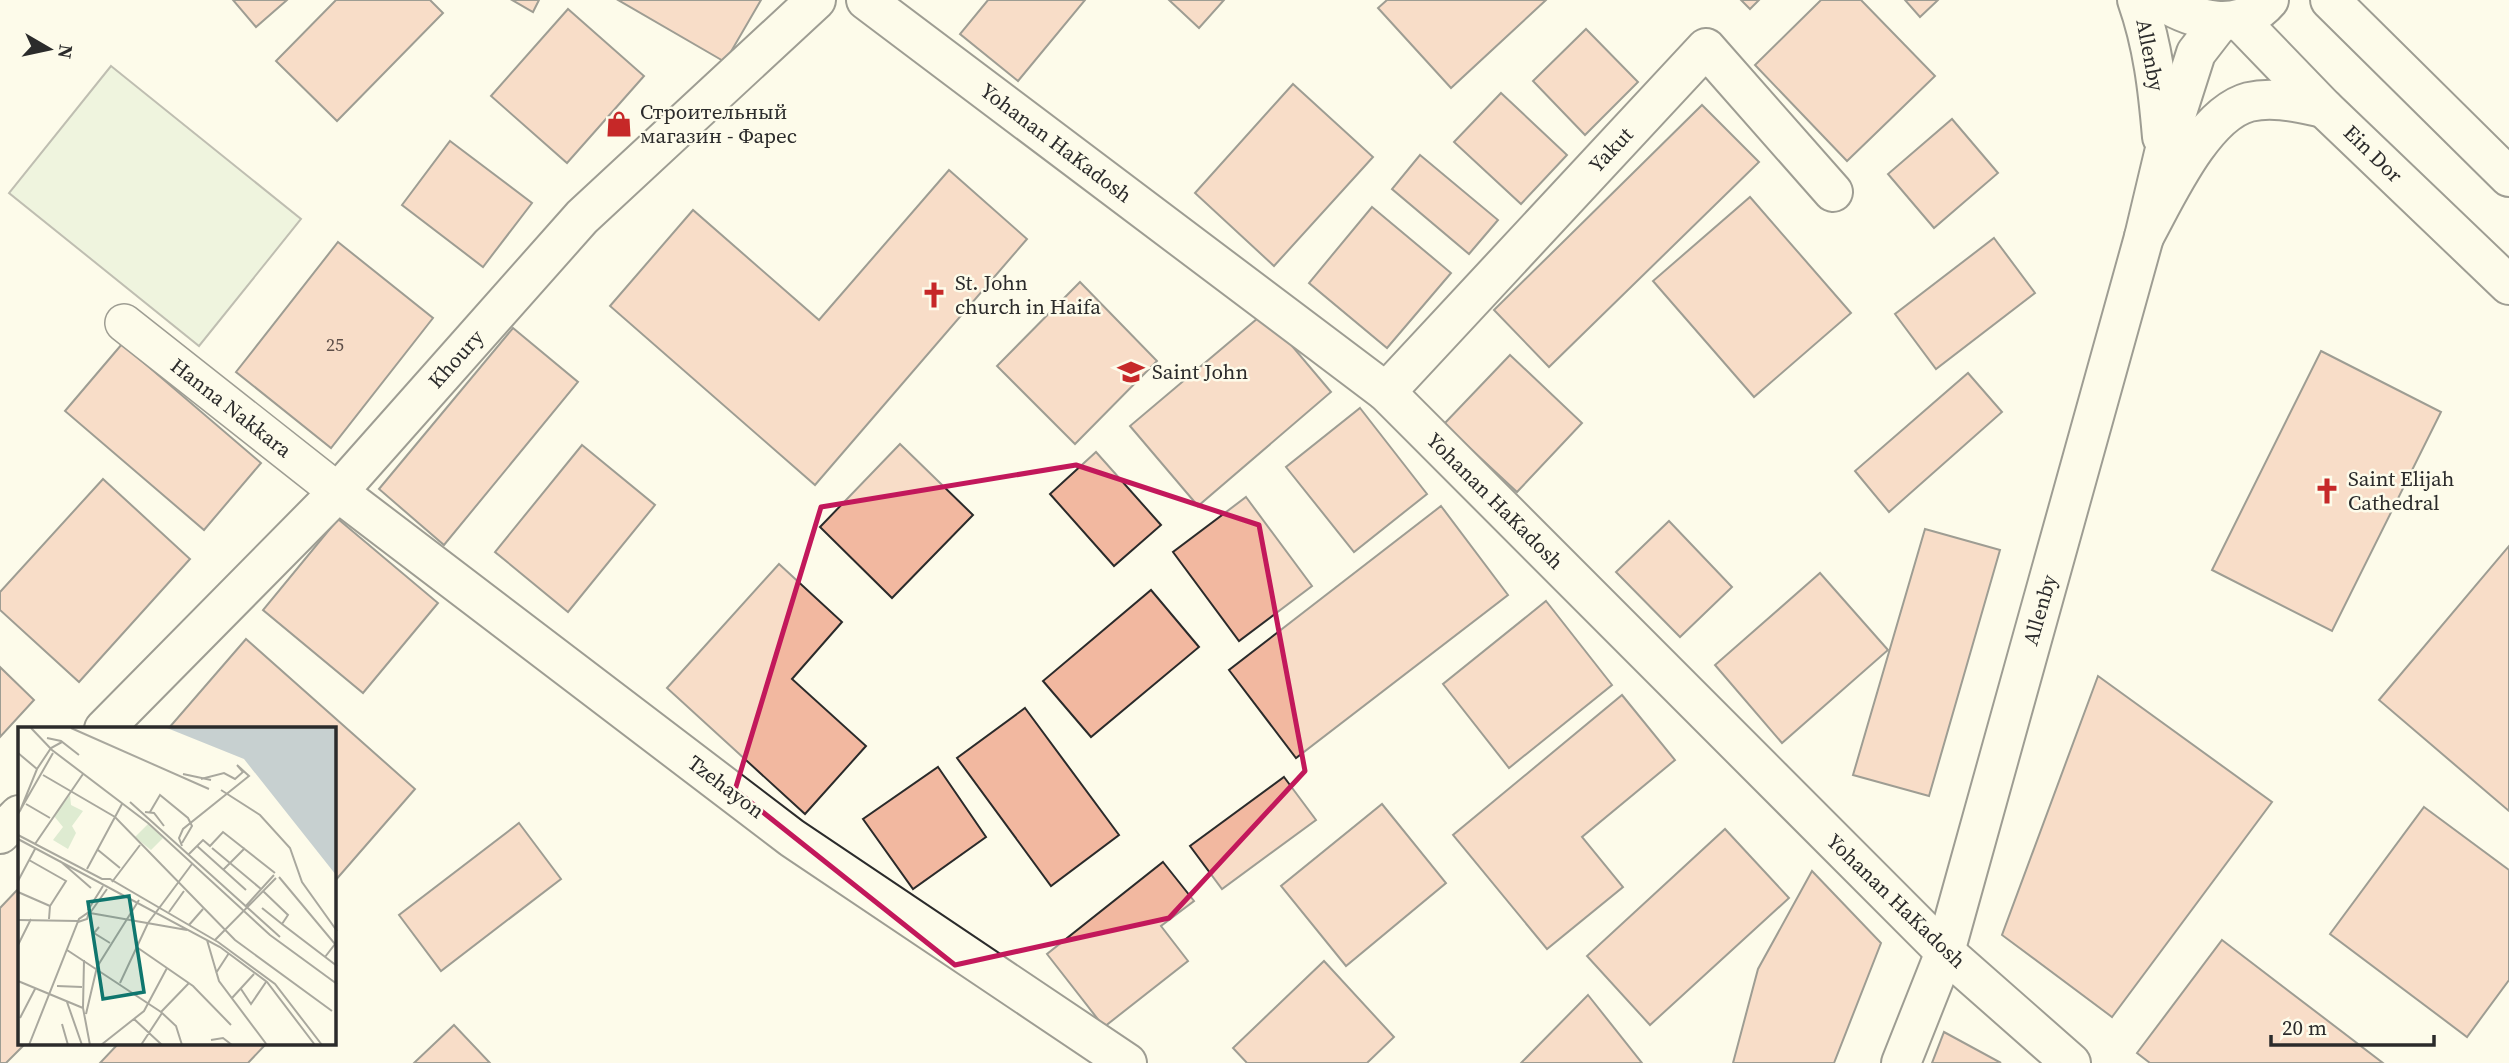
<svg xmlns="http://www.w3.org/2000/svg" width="2509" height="1063" font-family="'Source Serif 4',serif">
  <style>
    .green { fill: #deebd1; stroke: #74746e; stroke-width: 2 }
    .building { fill: #f2b8a0; stroke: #2b2b2b; stroke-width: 2 }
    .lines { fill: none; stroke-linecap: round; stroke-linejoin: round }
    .pedestrian-casing { stroke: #2b2b2b; stroke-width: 40 }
    .minor-casing { stroke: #2b2b2b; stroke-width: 42 }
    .tertiary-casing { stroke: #2b2b2b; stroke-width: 42 }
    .pedestrian { stroke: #fdfbea; stroke-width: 37 }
    .minor { stroke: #fdfbea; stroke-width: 38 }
    .tertiary { stroke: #fdfbea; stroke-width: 38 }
    .marked { fill: none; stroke: #c2185b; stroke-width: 5; stroke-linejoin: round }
    .labels { text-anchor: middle; stroke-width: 5; stroke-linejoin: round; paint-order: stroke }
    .number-label { font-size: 18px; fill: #5d4e48 }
    .street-label { font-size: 21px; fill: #2b2b2b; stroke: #fdfbea }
    .poi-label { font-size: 21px; fill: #2b2b2b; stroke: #fdfbea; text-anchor: start }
    .inset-road { fill: none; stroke: #a9a89e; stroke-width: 2 }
    .view { fill: #0f766e; fill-opacity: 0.15; stroke: #0f766e; stroke-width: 3.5 }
    .inset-edge { fill: none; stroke: #2b2b2b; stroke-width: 3.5 }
  </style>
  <rect width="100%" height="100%" fill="#fdfbea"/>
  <!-- green -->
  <polygon class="green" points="111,66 301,219 199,346 9,193"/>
  <!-- building -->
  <g class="building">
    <polygon points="233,0 287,0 256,27"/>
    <polygon points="336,0 430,0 443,13 337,121 276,61"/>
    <polygon points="512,0 539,0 533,12"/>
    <polygon points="618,0 761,0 725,62"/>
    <polygon points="988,0 1085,0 1018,81 960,34"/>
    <polygon points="1169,0 1224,0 1199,28"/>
    <polygon points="1387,0 1546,0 1451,88 1378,8"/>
    <polygon points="1741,0 1759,0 1750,9"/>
    <polygon points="1821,0 1861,0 1935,76 1847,161 1755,65"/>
    <polygon points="1905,0 1938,0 1920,17"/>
    <polygon points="568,9 644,76 567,163 491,96"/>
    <polygon points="1586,29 1638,82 1585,135 1533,81"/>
    <polygon points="1293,84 1373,157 1274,266 1195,193"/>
    <polygon points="1501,93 1567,155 1521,204 1454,142"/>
    <polygon points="1702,105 1759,162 1549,367 1494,310"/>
    <polygon points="1952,119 1998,173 1934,228 1888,174"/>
    <polygon points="450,141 532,203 483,267 402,205"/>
    <polygon points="1420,155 1498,220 1469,254 1392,189"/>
    <polygon points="949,170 1027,239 815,485 610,306 693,210 819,320"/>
    <polygon points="1750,197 1851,313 1754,397 1653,281"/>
    <polygon points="1372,207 1451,273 1387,348 1309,283"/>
    <polygon points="1994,238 2035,293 1936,369 1895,314"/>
    <polygon points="338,242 433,318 331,448 236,372"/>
    <polygon points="1080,282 1157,361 1075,444 997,366"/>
    <polygon points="1264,313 1331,392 1198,506 1130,426"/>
    <polygon points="513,328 578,382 444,545 379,489"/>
    <polygon points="122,344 261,463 204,530 65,411"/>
    <polygon points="2321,351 2441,412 2332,631 2212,570"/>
    <polygon points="1510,355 1582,423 1517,492 1444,424"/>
    <polygon points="1968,373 2002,412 1889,512 1855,471"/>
    <polygon points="1360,408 1427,494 1354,552 1286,467"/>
    <polygon points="900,444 973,515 892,598 820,527"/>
    <polygon points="582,445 655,505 568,612 495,552"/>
    <polygon points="1096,452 1161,525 1114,566 1050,494"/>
    <polygon points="103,479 190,559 79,682 0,610 0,592"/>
    <polygon points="1246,497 1312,586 1239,641 1173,552"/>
    <polygon points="1441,506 1508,595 1296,758 1229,670"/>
    <polygon points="338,519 438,603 363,693 263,610"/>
    <polygon points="1669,521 1732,587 1680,637 1616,572"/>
    <polygon points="1925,529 2000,550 1929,796 1853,775"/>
    <polygon points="2509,546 2509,811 2379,700"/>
    <polygon points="779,564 842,622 792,679 866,746 805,814 667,688"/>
    <polygon points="1820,573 1888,650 1782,743 1715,665"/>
    <polygon points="1151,590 1199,647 1091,737 1043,681"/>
    <polygon points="1546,601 1612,685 1509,768 1443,684"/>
    <polygon points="246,639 415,789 334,882 334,729 168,729"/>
    <polygon points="0,667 34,700 0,737"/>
    <polygon points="2098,676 2272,802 2112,1017 2002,935"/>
    <polygon points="1622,695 1675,760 1582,837 1623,887 1547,949 1453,835"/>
    <polygon points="1025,708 1119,835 1051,886 957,758"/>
    <polygon points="938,767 986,837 913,889 863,819"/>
    <polygon points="1284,777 1316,820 1222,889 1190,846"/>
    <polygon points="1382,804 1446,883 1346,966 1281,886"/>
    <polygon points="2424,807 2509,870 2509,980 2467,1037 2330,934"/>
    <polygon points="519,823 561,879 441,971 399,915"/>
    <polygon points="1725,829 1789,898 1650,1025 1587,956"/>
    <polygon points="1163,862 1194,901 1161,926 1188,961 1104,1027 1047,954"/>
    <polygon points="1812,871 1881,943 1834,1063 1733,1063 1758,969"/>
    <polygon points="19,888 19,1044 25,1044 6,1063 0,1063 0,908"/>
    <polygon points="2222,940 2383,1063 2150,1063 2137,1053"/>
    <polygon points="1324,961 1394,1037 1367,1063 1247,1063 1233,1048"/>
    <polygon points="1588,995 1642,1063 1521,1063"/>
    <polygon points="454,1025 490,1063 414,1063"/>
    <polygon points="1944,1032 2001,1063 1932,1063"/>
    <polygon points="118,1044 266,1044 248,1063 100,1063"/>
  </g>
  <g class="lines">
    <!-- pedestrian casing -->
    <g class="pedestrian-casing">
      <polyline id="pedestrian" points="124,323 338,492"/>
    </g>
    <!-- minor casing -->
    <g class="minor-casing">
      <g id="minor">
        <polyline points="866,0 1386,392 1945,952 2071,1063"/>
        <path d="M2137,0c16,45 21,90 25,137"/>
        <polyline points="1386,392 1706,48 1833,192"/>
        <polyline points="338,492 792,838 1127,1063"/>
        <polyline points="104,729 338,492 582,217 816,0"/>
        <polyline points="0,834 19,815"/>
        <polyline points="1901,1063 1945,952 2144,237 2164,153 2196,53 2220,22"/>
      </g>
    </g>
    <!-- tertiary casing -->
    <g class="tertiary-casing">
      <g id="tertiary">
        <path d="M2160,0c34,21 80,34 109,0"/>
        <polyline points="2330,0 2509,177"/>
        <polyline points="2240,21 2324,108 2509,285"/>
        <path d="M2144,237c22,-40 59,-123 105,-135 25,-6 50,1 75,6"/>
      </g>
    </g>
    <!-- pedestrian -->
    <use href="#pedestrian" class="pedestrian"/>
    <!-- minor -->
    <use href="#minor" class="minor"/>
    <!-- tertiary -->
    <use href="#tertiary" class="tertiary"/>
  </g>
  <!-- marked area -->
  <path d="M0 0H2509V1063H0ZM1076,465l183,60 46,246 -136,147 -214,47 -220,-175 86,-283z" fill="#fdfbea" fill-opacity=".55" fill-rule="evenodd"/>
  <path class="marked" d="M1076,465l183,60 46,246 -136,147 -214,47 -220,-175 86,-283z"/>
  <!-- icons -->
  <defs>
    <g id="shop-bare" transform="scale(2.1)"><path d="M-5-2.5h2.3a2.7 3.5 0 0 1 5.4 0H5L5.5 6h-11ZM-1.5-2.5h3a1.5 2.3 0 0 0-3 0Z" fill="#c62828" stroke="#fdfbea" stroke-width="2.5" paint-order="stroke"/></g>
    <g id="church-bare" transform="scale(2.1)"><path d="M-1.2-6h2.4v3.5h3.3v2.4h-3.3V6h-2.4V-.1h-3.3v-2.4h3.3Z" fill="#c62828" stroke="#fdfbea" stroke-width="2.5" paint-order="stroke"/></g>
    <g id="school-bare" transform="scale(2.1)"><path d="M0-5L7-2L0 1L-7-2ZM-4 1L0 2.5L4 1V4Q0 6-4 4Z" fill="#c62828" stroke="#fdfbea" stroke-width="2.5" paint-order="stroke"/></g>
  </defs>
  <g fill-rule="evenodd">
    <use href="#shop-bare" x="619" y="124"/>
    <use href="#church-bare" x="934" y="295"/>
    <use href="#school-bare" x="1131" y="372"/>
    <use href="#church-bare" x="2327" y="491"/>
  </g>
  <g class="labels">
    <!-- number labels -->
    <g class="number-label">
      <text x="335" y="351">25</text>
    </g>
    <!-- street labels -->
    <g class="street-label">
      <text transform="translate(2150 55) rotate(79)" y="7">Allenby</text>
      <text transform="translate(1056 143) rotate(37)" y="7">Yohanan HaKadosh</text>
      <text transform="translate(1611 150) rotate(-47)" y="7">Yakut</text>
      <text transform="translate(2373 154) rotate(44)" y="7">Ein Dor</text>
      <text transform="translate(456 359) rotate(-48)" y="7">Khoury</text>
      <text transform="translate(231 408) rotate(38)" y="7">Hanna Nakkara</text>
      <text transform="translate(1495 501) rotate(45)" y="7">Yohanan HaKadosh</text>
      <text transform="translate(2040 610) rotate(-74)" y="7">Allenby</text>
      <text transform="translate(726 787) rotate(37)" y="7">Tzehayon</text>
      <text transform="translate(1896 901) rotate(44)" y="7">Yohanan HaKadosh</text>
    </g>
    <!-- poi labels -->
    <g class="poi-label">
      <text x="640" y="119">Строительный<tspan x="640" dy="24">магазин - Фарес</tspan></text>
      <text x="955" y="290">St. John<tspan x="955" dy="24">church in Haifa</tspan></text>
      <text x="1152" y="379">Saint John</text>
      <text x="2348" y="486">Saint Elijah<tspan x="2348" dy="24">Cathedral</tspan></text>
    </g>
  </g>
  <!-- overview -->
  <g transform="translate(18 727)">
    <rect width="318" height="318" fill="#fdfbea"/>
    <path d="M52,68l1,10 12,6 -11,15 4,7 -8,16 -15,-9 10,-13 -9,-11zM130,97l15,14 -12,12 -16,-13z" fill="#deebd1"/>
    <path d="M149,1h169v147l-92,-116z" fill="#c7d0d0"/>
    <path class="inset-road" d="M13,1l21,22 96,73 122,112 67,49M53,1l138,61M29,11l14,3 18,14M0,26l19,16M165,47l28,6M25,48l72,42 120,123 97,71M183,52l23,-6 11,6 8,-7 -6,-7M203,63l39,25 30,33 12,34 35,49M112,75l150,135M8,77l24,14M2,84l17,-42 14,-21 11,-6M127,85l9,1 10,13M132,85l10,-17 28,23 4,8 -10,17M0,87l35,-61M0,108l84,44h8l108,63 57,42 47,61M0,112l202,108 47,35 48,63M17,117l48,-70M164,119l-3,-8 4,-9 66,-53 -12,-11M179,119l49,44M194,121l49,41M80,123l22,18M171,127l14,-14 7,6 13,-14 52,41M11,133l37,21 -16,25 -1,13M42,134l31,27M69,142l35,-65M205,143l22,-22M261,150l56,67 -10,13M0,154l17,-32M94,155l28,-37M245,164l25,24 -6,9 55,42M0,165l32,14M227,180l29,-32M244,181l20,16M70,183l15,-24M151,185l15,-21M72,186l97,17M72,186l17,-24M0,193l60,1M171,198l14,-16M81,200l-5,6 16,10M189,213l12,41 48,64M197,213l61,-62M0,218l13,-26M120,221l55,38 38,39M49,223l94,62 15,14 6,19M66,233l-1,48 7,37M198,246l13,-20M0,254l65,27M102,256l28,-60 44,-59M39,259l25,1M223,262l10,15 15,-22M214,271l22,-24M49,275l15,43M143,285l28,-29M68,287l11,-47 42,-67M2,291l15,-29M116,292l28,26M44,297l6,21M193,313l12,-2 9,7M11,318l50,-126 10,-7 -2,7 -9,3M83,318l43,-34 23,-43M123,318l21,-32"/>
    <path class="view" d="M111,169l15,96 -41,7 -15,-97z"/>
    <rect width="318" height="318" class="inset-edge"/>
  </g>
  <!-- north arrow -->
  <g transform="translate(49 49) rotate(99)" stroke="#fdfbea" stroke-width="5" paint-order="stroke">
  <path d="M0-5L12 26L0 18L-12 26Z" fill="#2b2b2b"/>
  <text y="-10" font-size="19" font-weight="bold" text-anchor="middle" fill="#2b2b2b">N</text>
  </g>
  <!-- scale -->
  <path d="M2271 1035v10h163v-10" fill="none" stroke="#2b2b2b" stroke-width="3.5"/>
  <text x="2282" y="1035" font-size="21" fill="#2b2b2b" stroke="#fdfbea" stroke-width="5" paint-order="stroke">20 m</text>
</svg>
